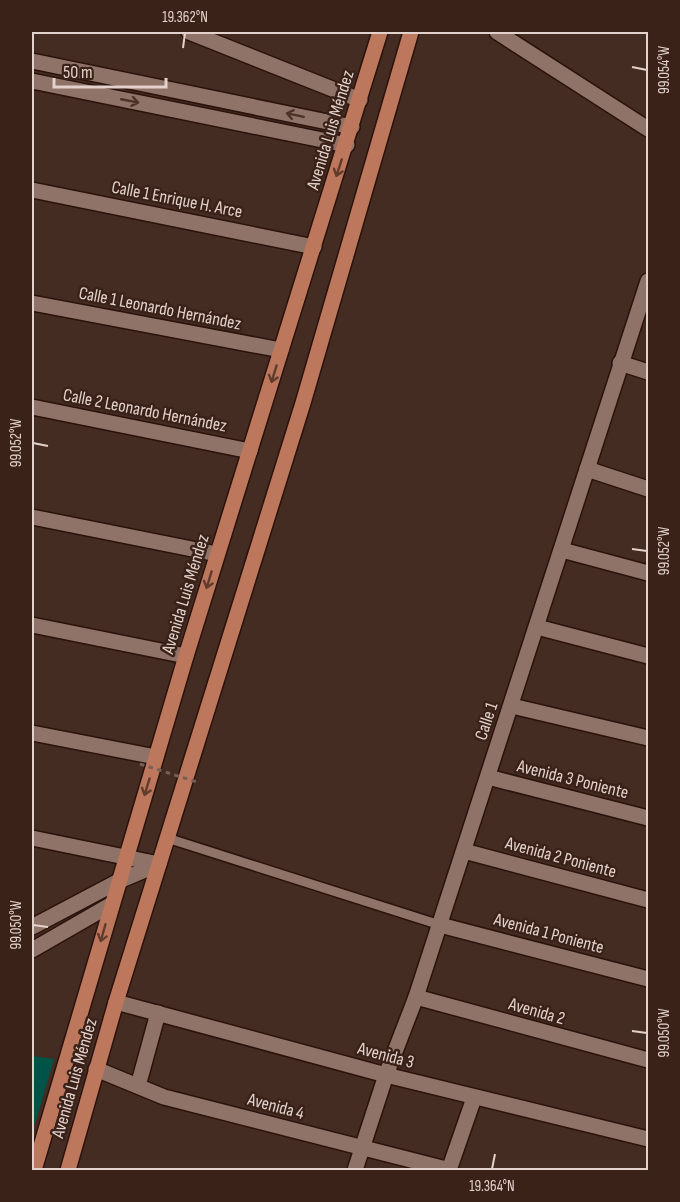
<svg xmlns="http://www.w3.org/2000/svg" width="680" height="1202" font-family="'Sofia Sans Condensed',sans-serif">
  <style>
    .building { fill: #005346 }
    .lines { fill: none; stroke-linecap: round; stroke-linejoin: round }
    .lane-casing { stroke: #2a130b; stroke-width: 12 }
    .street-casing { stroke: #2a130b; stroke-width: 18 }
    .secondary-casing { stroke: #2a130b; stroke-width: 18 }
    .primary-casing { stroke: #2a130b; stroke-width: 18 }
    .lane { stroke: #907368; stroke-width: 9 }
    .street { stroke: #907368; stroke-width: 15 }
    .secondary { stroke: #907368; stroke-width: 15 }
    .primary { stroke: #bd775d; stroke-width: 15 }
    .path-bridge { stroke: #755f57; stroke-width: 3; stroke-dasharray: 4.5 4.5; stroke-linecap: butt }
    .oneway { stroke: #4b3229 }
    .oneway2 { stroke: #613c2d }
    .ticks { fill: none; stroke: #e3d2cc; stroke-width: 2 }
    .labels { text-anchor: middle; stroke-width: 5; stroke-linejoin: round; paint-order: stroke }
    .street-label { font-size: 18px; fill: #e3d2cc; stroke: #3a2219 }
    .neatline { fill: none; stroke: #e3d2cc; stroke-width: 2 }
    .ticks-label { font-size: 15px; text-anchor: middle; fill: #e3d2cc }
  </style>
  <rect width="100%" height="100%" fill="#452c23"/>
  <!-- building -->
  <polygon class="building" points="32,1056 54,1059 35,1124 32,1124"/>
  <g class="lines">
    <!-- lane casing -->
    <g class="lane-casing">
      <polyline id="lane" points="167,838 440,925"/>
    </g>
    <!-- street casing -->
    <g class="street-casing">
      <g id="street">
        <polyline points="189,32 360,100"/>
        <polyline points="497,32 648,129"/>
        <polyline points="32,190 314,247"/>
        <polyline points="32,303 281,350"/>
        <polyline points="620,363 648,372"/>
        <polyline points="32,407 250,451"/>
        <polyline points="587,469 648,489"/>
        <polyline points="32,517 217,554"/>
        <polyline points="562,550 648,573"/>
        <polyline points="32,625 186,656"/>
        <polyline points="537,627 648,656"/>
        <polyline points="512,706 648,738"/>
        <polyline points="32,733 156,757"/>
        <polyline points="488,777 648,818"/>
        <polyline points="32,838 159,864"/>
        <polyline points="464,851 648,900"/>
        <polyline points="440,925 648,979"/>
        <polyline points="32,927 119,881 159,864"/>
        <polyline points="32,950 112,904"/>
        <polyline points="416,997 648,1060"/>
        <polyline points="116,1002 386,1075 648,1139"/>
        <polyline points="96,1069 164,1097 450,1170"/>
        <polyline points="138,1086 158,1013"/>
        <polyline points="355,1170 386,1075 416,997 648,281"/>
        <polyline points="449,1170 474,1098"/>
      </g>
    </g>
    <!-- secondary casing -->
    <g class="secondary-casing">
      <g id="secondary">
        <polyline points="32,61 352,127"/>
        <polyline points="32,81 347,145"/>
      </g>
    </g>
    <!-- primary casing -->
    <g class="primary-casing">
      <g id="primary">
        <polyline points="34,1170 186,656 380,32"/>
        <polyline points="68,1170 116,1002 303,403 411,32"/>
      </g>
    </g>
    <!-- lane -->
    <use href="#lane" class="lane"/>
    <!-- street -->
    <use href="#street" class="street"/>
    <!-- secondary -->
    <use href="#secondary" class="secondary"/>
    <!-- primary -->
    <use href="#primary" class="primary"/>
    <!-- path-bridge -->
    <polyline class="path-bridge" points="140,764 200,783"/>
  </g>
  <!-- one-way arrows -->
  <defs><path id="oneway-shaft" d="M-6 0H5M1.5-3L5.5 0L1.5 3" fill="none" stroke-width="1.6" stroke-linecap="round" stroke-linejoin="round" transform="scale(1.5)"/></defs>
  <g class="oneway">
    <use href="#oneway-shaft" transform="translate(130 101) rotate(11)"/>
    <use href="#oneway-shaft" transform="translate(295 115) rotate(-168)"/>
  </g>
  <g class="oneway2">
    <use href="#oneway-shaft" transform="translate(339 168) rotate(108)"/>
    <use href="#oneway-shaft" transform="translate(274 374) rotate(107)"/>
    <use href="#oneway-shaft" transform="translate(209 580) rotate(107)"/>
    <use href="#oneway-shaft" transform="translate(147 787) rotate(107)"/>
    <use href="#oneway-shaft" transform="translate(103 933) rotate(106)"/>
  </g>
  <!-- ticks -->
  <path class="ticks" d="M183,48l2,-15M632,67l15,3M33,443l15,3M632,549l15,2M33,925l15,2M632,1031l15,2M492,1169l3,-15"/>
  <g class="labels">
    <!-- street labels -->
    <g class="street-label">
      <text transform="translate(330 130) rotate(-73)" y="6">Avenida Luis Méndez</text>
      <text transform="translate(177 199) rotate(11)" y="6">Calle 1 Enrique H. Arce</text>
      <text transform="translate(160 308) rotate(11)" y="6">Calle 1 Leonardo Hernández</text>
      <text transform="translate(145 410) rotate(11)" y="6">Calle 2 Leonardo Hernández</text>
      <text transform="translate(185 594) rotate(-73)" y="6">Avenida Luis Méndez</text>
      <text transform="translate(486 721) rotate(-72)" y="6">Calle 1</text>
      <text transform="translate(573 779) rotate(14)" y="6">Avenida 3 Poniente</text>
      <text transform="translate(561 857) rotate(15)" y="6">Avenida 2 Poniente</text>
      <text transform="translate(549 933) rotate(15)" y="6">Avenida 1 Poniente</text>
      <text transform="translate(537 1011) rotate(16)" y="6">Avenida 2</text>
      <text transform="translate(386 1055) rotate(15)" y="6">Avenida 3</text>
      <text transform="translate(74 1078) rotate(-74)" y="6">Avenida Luis Méndez</text>
      <text transform="translate(276 1106) rotate(15)" y="6">Avenida 4</text>
    </g>
  </g>
  <!-- border -->
  <rect width="680" height="1202" fill="none" stroke="#3a2219" stroke-width="66"/>
  <!-- scale -->
  <path d="M54 78v9h112v-9" fill="none" stroke="#e3d2cc" stroke-width="3"/>
  <text x="63" y="78" font-size="18" fill="#e3d2cc" stroke="#3a2219" stroke-width="4.5" paint-order="stroke">50 m</text>
  <rect x="33" y="33" width="614" height="1136" class="neatline"/>
  <g class="ticks-label">
    <text x="185" y="22">19.362°N</text>
    <text transform="translate(664 70) rotate(-90)" y="5">99.054°W</text>
    <text transform="translate(16 443) rotate(-90)" y="5">99.052°W</text>
    <text transform="translate(664 551) rotate(-90)" y="5">99.052°W</text>
    <text transform="translate(16 925) rotate(-90)" y="5">99.050°W</text>
    <text transform="translate(664 1033) rotate(-90)" y="5">99.050°W</text>
    <text x="492" y="1191">19.364°N</text>
  </g>
</svg>
